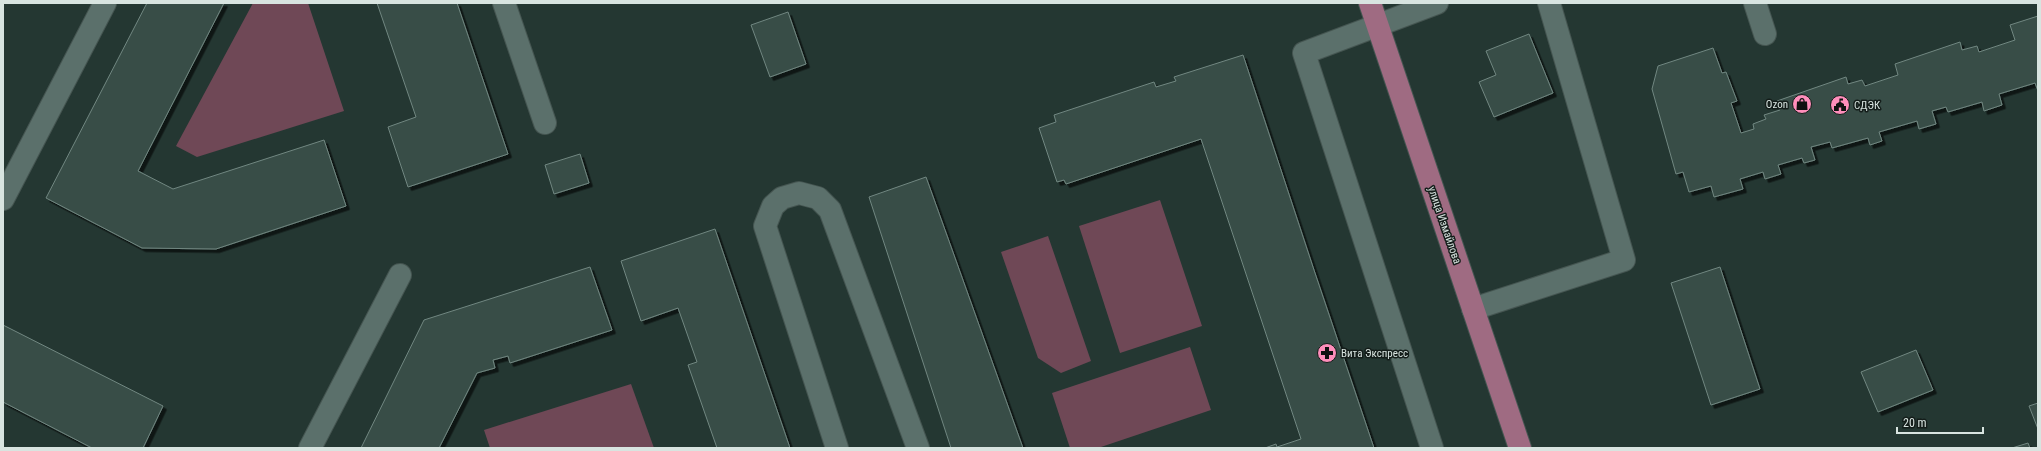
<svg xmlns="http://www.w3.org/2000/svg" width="2041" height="451" font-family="'Roboto Condensed',sans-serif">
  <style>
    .green { fill: #6f4856 }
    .building { fill: #384d47; stroke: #718781; filter: url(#shadow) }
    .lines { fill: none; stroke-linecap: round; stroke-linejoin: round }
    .minor-casing { stroke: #455551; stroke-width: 24 }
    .major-casing { stroke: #455551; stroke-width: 24 }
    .minor { stroke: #5b706b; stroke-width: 22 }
    .major { stroke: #9f6b82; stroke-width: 22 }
    .labels { text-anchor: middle; stroke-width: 3; stroke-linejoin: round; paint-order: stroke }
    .poi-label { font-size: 11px; fill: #d8e4e0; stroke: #141d1a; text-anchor: start }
    .street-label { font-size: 11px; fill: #d8e4e0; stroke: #141d1a }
  </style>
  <defs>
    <filter id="shadow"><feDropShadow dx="3.5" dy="3.5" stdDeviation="0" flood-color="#0009"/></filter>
  </defs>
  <rect width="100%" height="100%" fill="#243732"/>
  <!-- green -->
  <g class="green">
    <polygon points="253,3 308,3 344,111 197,157 176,146"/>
    <polygon points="1160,200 1202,326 1120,353 1079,226"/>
    <polygon points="1048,236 1091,361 1061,373 1038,358 1001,252"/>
    <polygon points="1190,347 1211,410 1098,448 1070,448 1052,393"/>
    <polygon points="631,384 654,448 490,448 484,430"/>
  </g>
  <!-- building -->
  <g class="building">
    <polygon points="147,3 224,3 138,171 173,189 324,140 346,206 216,249 142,248 46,198"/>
    <polygon points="377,3 457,3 508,154 408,187 388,127 416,117"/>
    <polygon points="788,12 806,64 770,77 751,25"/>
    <polygon points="2038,16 2038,91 2035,83 1999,94 2002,105 1984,111 1982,102 1948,112 1946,107 1932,111 1936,124 1919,129 1917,121 1879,132 1882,141 1870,145 1868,138 1832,148 1830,142 1811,147 1815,160 1804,163 1802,158 1778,165 1781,174 1765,179 1763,172 1740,179 1743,189 1714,197 1711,186 1689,192 1683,172 1676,174 1652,89 1658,66 1713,48 1722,73 1726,72 1737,101 1731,103 1741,133 1754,129 1753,124 1766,119 1764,115 1780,110 1777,101 1846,77 1848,84 1862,80 1865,86 1898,75 1895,64 1960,42 1962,50 1977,46 1979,52 2015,40 2010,25"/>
    <polygon points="1529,34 1553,93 1494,117 1479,82 1496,75 1486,51"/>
    <polygon points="1243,55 1314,270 1374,448 1265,448 1276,444 1277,447 1301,439 1201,139 1066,184 1064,180 1057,182 1039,128 1056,122 1054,115 1154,82 1156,87 1176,81 1174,77"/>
    <polygon points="580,154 589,183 554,194 545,165"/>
    <polygon points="926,177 954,255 1023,448 951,448 869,197"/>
    <polygon points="715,229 790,448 717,448 688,365 697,362 678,308 641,321 621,261"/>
    <polygon points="590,267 612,330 510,363 508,356 493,360 495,368 477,373 439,448 361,448 424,320"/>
    <polygon points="1720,267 1760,389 1711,405 1671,283"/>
    <polygon points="3,325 163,406 143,448 92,448 3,402"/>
    <polygon points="1916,350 1933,390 1878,412 1861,372"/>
    <polygon points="2038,403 2038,429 2029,406"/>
    <polygon points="2028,443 2030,448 2012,448"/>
  </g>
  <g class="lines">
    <!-- minor casing -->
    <g class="minor-casing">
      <g id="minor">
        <polyline points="504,3 545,123"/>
        <polyline points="1755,3 1765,34"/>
        <polyline points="3,199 105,3"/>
        <polyline points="1473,309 1624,260 1549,3"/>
        <polyline points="310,448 400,275"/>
        <polyline points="837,448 765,226 773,206 782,198 799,193 818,198 830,210 918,448"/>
        <polyline points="1432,448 1304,53 1437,3"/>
      </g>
    </g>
    <!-- major casing -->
    <g class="major-casing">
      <polyline id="major" points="1370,3 1520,448"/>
    </g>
    <!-- minor -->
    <use href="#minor" class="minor"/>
    <!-- major -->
    <use href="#major" class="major"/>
  </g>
  <!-- icons -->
  <defs>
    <g id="shop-disc" transform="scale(1)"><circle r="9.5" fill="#ff8ebb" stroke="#141d1a"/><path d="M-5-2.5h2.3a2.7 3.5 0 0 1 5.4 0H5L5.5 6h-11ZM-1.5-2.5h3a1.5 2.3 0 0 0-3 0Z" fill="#111"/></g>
    <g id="civic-disc" transform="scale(1)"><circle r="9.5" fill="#ff8ebb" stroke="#141d1a"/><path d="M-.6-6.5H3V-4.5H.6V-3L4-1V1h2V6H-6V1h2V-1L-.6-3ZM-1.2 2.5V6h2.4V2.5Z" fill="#111"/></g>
    <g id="pharmacy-disc" transform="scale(1)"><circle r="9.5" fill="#ff8ebb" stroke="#141d1a"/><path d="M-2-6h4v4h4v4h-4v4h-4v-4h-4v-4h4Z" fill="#111"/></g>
  </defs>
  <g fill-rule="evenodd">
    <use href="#shop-disc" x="1802" y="104"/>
    <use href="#civic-disc" x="1840" y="105"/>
    <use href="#pharmacy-disc" x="1327" y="353"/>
  </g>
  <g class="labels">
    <!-- poi labels -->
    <g class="poi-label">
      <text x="1788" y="108" text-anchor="end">Ozon</text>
      <text x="1854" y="109">СДЭК</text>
      <text x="1341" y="357">Вита Экспресс</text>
    </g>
    <!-- street labels -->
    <g class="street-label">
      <text transform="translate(1445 225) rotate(71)" y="4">улица Измайлова</text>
    </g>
  </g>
  <!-- border -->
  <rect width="2041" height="451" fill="none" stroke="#d8e4e0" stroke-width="8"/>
  <!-- scale -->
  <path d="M1897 427v6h86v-6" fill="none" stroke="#d8e4e0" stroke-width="2"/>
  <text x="1903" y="427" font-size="12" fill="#d8e4e0" stroke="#141d1a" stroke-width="3" paint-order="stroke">20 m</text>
</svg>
